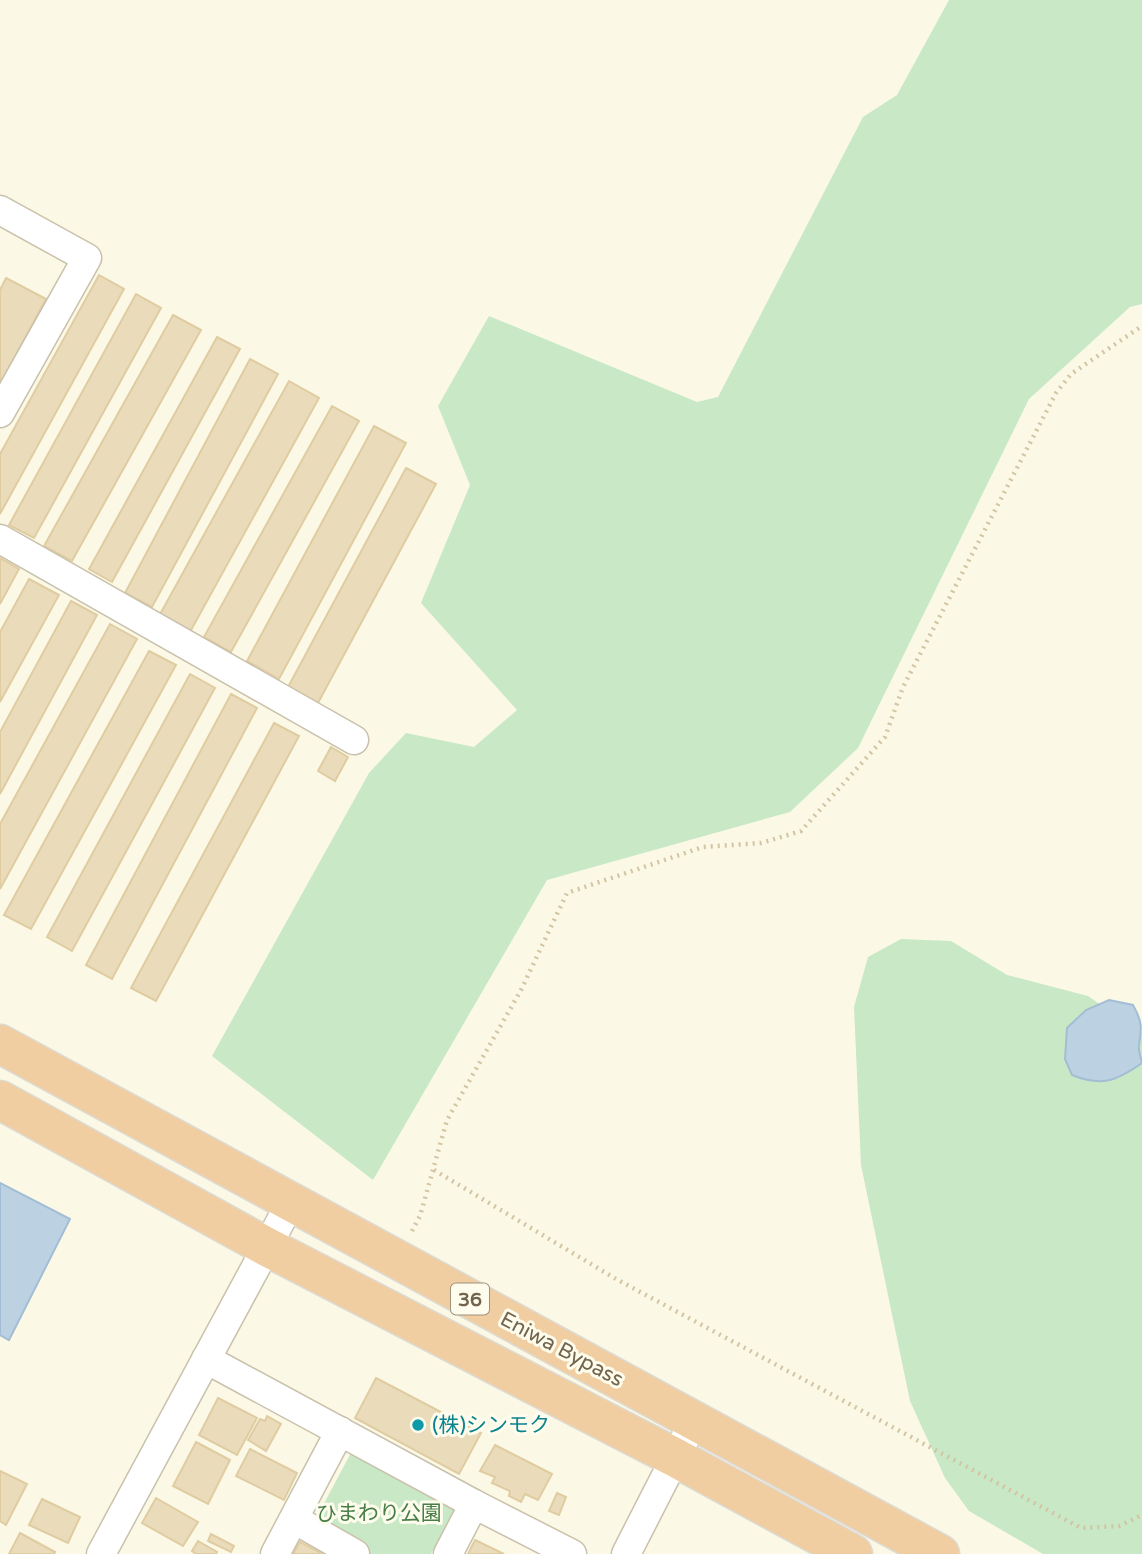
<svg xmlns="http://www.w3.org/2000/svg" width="1142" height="1554" font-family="'Varela Round','Noto Sans JP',sans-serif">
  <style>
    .green { fill: #c9e8c6 }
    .water { fill: #bcd2e3; stroke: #a3bed4; stroke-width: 2 }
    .building { fill: #eadbbb; stroke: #e0cca1; stroke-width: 2 }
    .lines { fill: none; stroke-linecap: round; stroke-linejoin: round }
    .minor-casing { stroke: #c9c1ab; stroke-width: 31 }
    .highway-casing { stroke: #dddad4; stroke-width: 41 }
    .path { stroke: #d3c4a3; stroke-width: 4.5; stroke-dasharray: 2 5; stroke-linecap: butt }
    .minor { stroke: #fff; stroke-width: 28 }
    .highway { stroke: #f1cea1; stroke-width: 38 }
    .culture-dot { fill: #0f9aa8; stroke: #fefcec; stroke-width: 2.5 }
    .labels { text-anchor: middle; stroke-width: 6; stroke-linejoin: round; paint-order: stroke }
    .shield { fill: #fefcec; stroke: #9d927d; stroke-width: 2 }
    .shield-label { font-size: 19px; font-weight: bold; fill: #73654d }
    .street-label { font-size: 21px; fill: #73654d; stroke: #fefcec }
    .culture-label { font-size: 21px; fill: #0d838f; stroke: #fefcec; text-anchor: start }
    .park-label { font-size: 21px; fill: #487d48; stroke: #fefcec }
  </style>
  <rect width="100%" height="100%" fill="#fbf9e6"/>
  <!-- green -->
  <g class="green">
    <polygon points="949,0 1142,0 1142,304 1130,307 1029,399 858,748 790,812 547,880 373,1180 212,1056 369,773 406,733 474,747 517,710 421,603 470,485 438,406 489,316 697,402 718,397 863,117 897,95"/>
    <polygon points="901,939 951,941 1007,975 1088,996 1142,1033 1142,1554 1043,1554 969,1511 945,1478 910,1401 861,1165 854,1007 868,957"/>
    <polygon points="352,1451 457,1508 431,1554 369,1554 313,1524"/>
  </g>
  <!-- water -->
  <g class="water">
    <path d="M1109,1000l24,5c9,16 9,22 6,40 -1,5 2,13 3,18 -26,18 -40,24 -70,12l-7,-16 2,-31 19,-18z"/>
    <polygon points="0,1183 70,1219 9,1340 0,1335"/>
  </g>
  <!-- building -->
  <g class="building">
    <polygon points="99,275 124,289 0,514 0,454"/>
    <polygon points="6,278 46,299 0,385 0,290"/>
    <polygon points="136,294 161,308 34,538 9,525"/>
    <polygon points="173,315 201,330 72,561 44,546"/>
    <polygon points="217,337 240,349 112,582 89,569"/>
    <polygon points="250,359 278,374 152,607 125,593"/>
    <polygon points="289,381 319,398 190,632 159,616"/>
    <polygon points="332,406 359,421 231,652 204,637"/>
    <polygon points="374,426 406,443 279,679 247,661"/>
    <polygon points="406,468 436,484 318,703 288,687"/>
    <polygon points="0,558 19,569 0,604"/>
    <polygon points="29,579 59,595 0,702 0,632"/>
    <polygon points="71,601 97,615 0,794 0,732"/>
    <polygon points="110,624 137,639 0,889 0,824"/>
    <polygon points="149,651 176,665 31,929 4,915"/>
    <polygon points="190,674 215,688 72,951 47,937"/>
    <polygon points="231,694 257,708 112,979 86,965"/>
    <polygon points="274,723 299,736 156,1001 131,988"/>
    <polygon points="331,747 348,757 335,781 318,771"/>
    <polygon points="376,1378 481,1433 459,1474 355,1418"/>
    <polygon points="218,1398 257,1418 237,1455 199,1435"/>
    <polygon points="267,1416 281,1424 266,1451 248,1440 260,1419 265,1421"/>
    <polygon points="196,1442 230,1460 208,1504 173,1486"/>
    <polygon points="495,1445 552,1474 538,1500 525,1494 521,1502 509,1496 510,1491 492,1483 495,1477 480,1471"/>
    <polygon points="250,1449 297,1473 284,1500 236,1476"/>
    <polygon points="0,1471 27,1484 6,1525 0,1521"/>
    <polygon points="557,1493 566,1497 559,1515 549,1511"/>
    <polygon points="156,1498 198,1522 183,1546 142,1523"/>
    <polygon points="42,1499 80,1517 68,1543 29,1525"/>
    <polygon points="20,1533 55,1552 54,1554 9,1554"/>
    <polygon points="211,1534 234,1546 231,1552 208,1541"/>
    <polygon points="475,1540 504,1554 468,1554"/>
    <polygon points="198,1541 217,1552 216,1554 196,1554 192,1551"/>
    <polygon points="300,1542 323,1554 293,1554"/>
  </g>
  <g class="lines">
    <!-- minor casing -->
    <g class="minor-casing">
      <g id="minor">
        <polyline points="0,210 87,258 0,413"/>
        <polyline points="0,539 354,740"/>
        <polyline points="206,1359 474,1504 572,1554"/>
        <polyline points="294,1519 355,1554"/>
        <polyline points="101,1554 291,1202"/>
        <polyline points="275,1554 340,1431"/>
        <polyline points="448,1554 474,1504"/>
        <polyline points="626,1554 694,1421"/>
      </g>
    </g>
    <!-- highway casing -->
    <g class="highway-casing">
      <g id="highway">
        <polyline points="0,1044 940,1554"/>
        <polyline points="0,1100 267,1247 676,1458 853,1554"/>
      </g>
    </g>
    <!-- path -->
    <g class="path">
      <polyline points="434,1170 616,1279 1081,1528 1119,1526 1142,1515"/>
      <polyline points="412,1231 420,1216 447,1120 521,990 567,893 703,847 761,843 801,831 885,737 903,687 1056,393 1071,374 1142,326"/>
    </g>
    <!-- minor -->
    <use href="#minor" class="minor"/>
    <!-- highway -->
    <use href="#highway" class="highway"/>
  </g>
  <!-- markers -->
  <circle class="culture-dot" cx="418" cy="1425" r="7"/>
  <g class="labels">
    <!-- shield labels -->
    <rect class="shield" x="451" y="1283.5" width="38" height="31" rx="5"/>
    <g class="shield-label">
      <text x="470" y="1306">36</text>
    </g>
    <!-- street labels -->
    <g class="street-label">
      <text transform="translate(562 1349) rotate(28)" y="7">Eniwa Bypass</text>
    </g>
    <!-- culture labels -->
    <g class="culture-label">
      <text x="432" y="1432">(株)シンモク</text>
    </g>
    <!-- park labels -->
    <g class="park-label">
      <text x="379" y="1520">ひまわり公園</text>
    </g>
  </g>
</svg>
